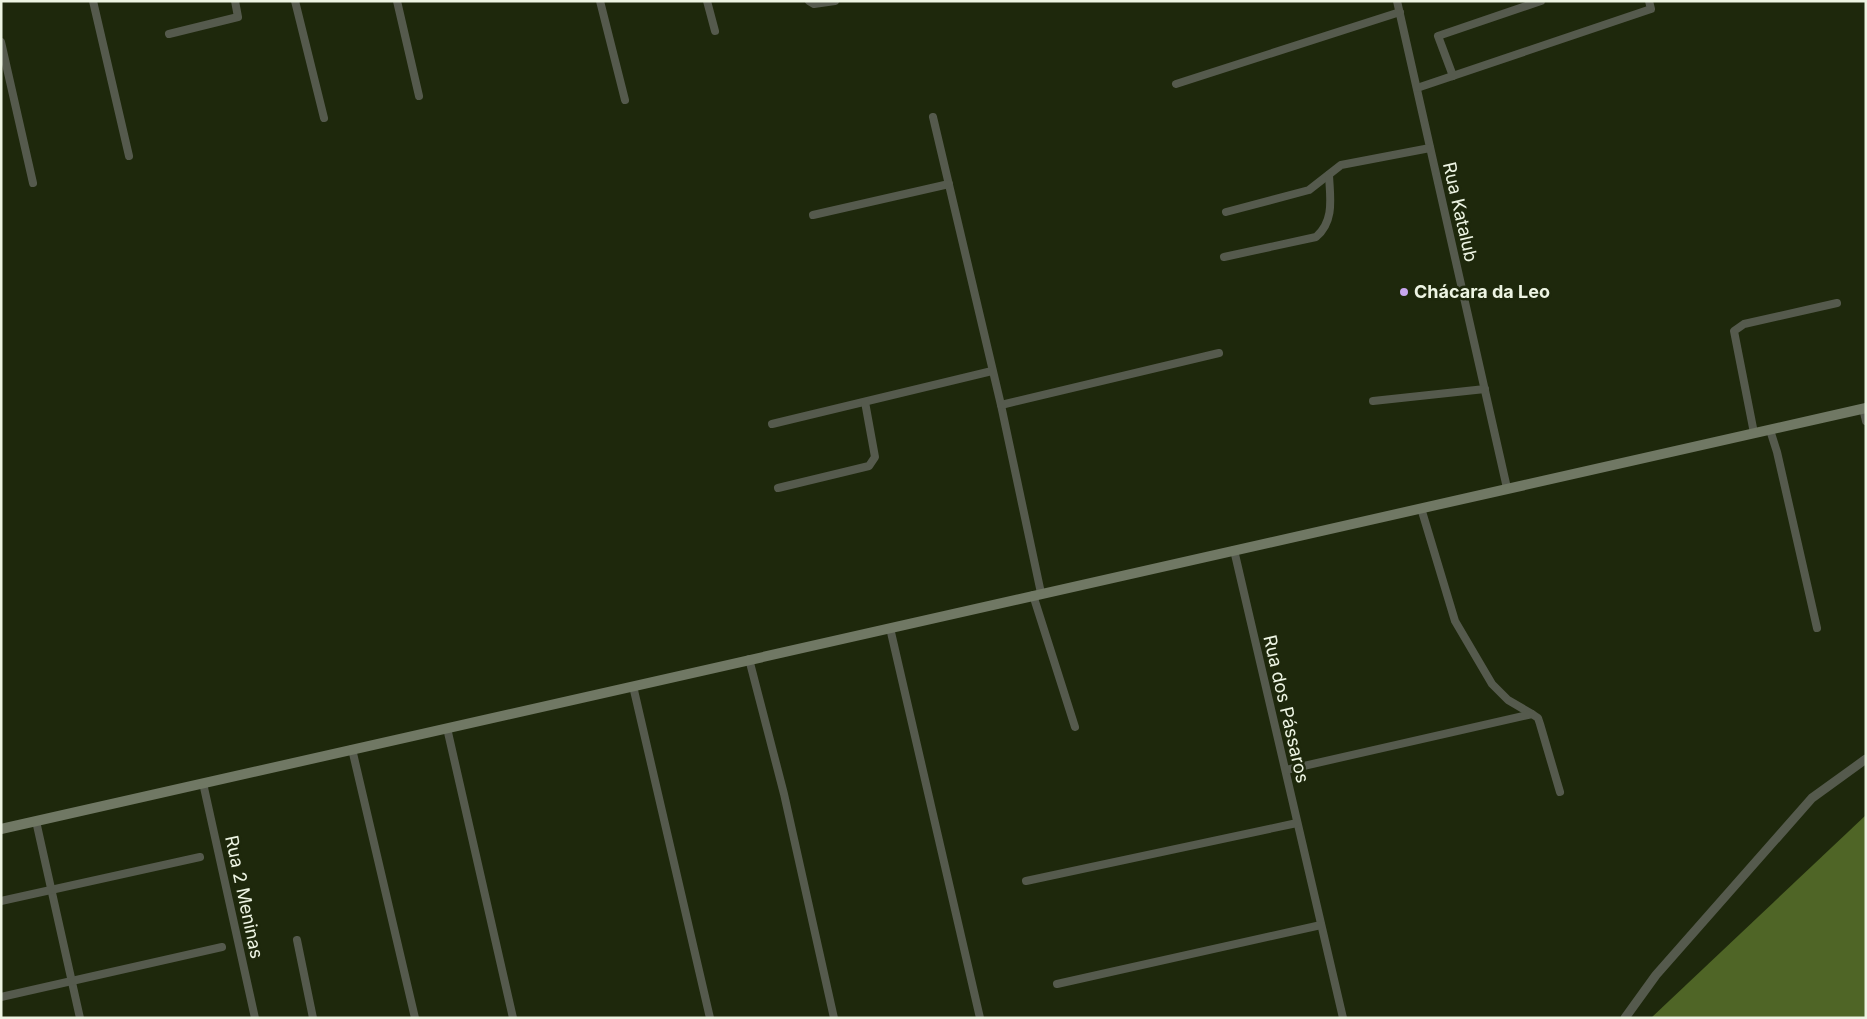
<svg xmlns="http://www.w3.org/2000/svg" width="1867" height="1019" font-family="Inter,sans-serif">
  <style>
    .forest { fill: #4f6526 }
    .lines { fill: none; stroke-linecap: round; stroke-linejoin: round }
    .minor { stroke: #555a4d; stroke-width: 8 }
    .tertiary { stroke: #555a4d; stroke-width: 9 }
    .secondary { stroke: #707864; stroke-width: 10 }
    .poi-dot { fill: #c8a6ef; stroke: #1e280c; stroke-width: 2 }
    .labels { text-anchor: middle; stroke-width: 5; stroke-linejoin: round; paint-order: stroke }
    .street-label { font-size: 18px; fill: #edf4e3; stroke: #1e280c }
    .poi-label { font-size: 18px; font-weight: bold; fill: #edf4e3; stroke: #1e280c; text-anchor: start }
  </style>
  <rect width="100%" height="100%" fill="#1e280c"/>
  <!-- forest -->
  <polygon class="forest" points="1866,815 1866,1018 1651,1018"/>
  <g class="lines">
    <!-- minor -->
    <g class="minor">
      <polyline points="93,1 129,156"/>
      <polyline points="295,1 324,118"/>
      <polyline points="397,1 419,96"/>
      <polyline points="600,1 625,100"/>
      <polyline points="707,1 715,31"/>
      <polyline points="809,1 814,4 835,1"/>
      <polyline points="1397,1 1507,488"/>
      <polyline points="169,34 238,17 235,1"/>
      <polyline points="1,42 33,183"/>
      <polyline points="1453,76 1438,36 1541,1"/>
      <polyline points="1176,84 1400,12"/>
      <polyline points="1417,88 1651,9 1649,1"/>
      <polyline points="933,117 1001,405 1041,593"/>
      <polyline points="1226,212 1309,190 1341,165 1430,148"/>
      <polyline points="813,215 949,184"/>
      <path d="M1224,257l92,-20c19,-16 14,-40 13,-62"/>
      <polyline points="1373,401 1485,389"/>
      <polyline points="1001,405 1219,353"/>
      <polyline points="1863,408 1866,421"/>
      <polyline points="772,424 992,371"/>
      <polyline points="1770,430 1777,452 1817,628"/>
      <polyline points="1754,433 1734,331 1744,324 1837,303"/>
      <polyline points="778,488 869,466 875,457 865,402"/>
      <polyline points="1421,508 1455,621 1492,684 1508,700 1532,714"/>
      <polyline points="1234,550 1343,1018"/>
      <polyline points="1033,595 1075,727"/>
      <polyline points="890,628 980,1018"/>
      <polyline points="749,659 784,794 834,1018"/>
      <polyline points="633,686 710,1018"/>
      <polyline points="447,728 513,1018"/>
      <polyline points="352,749 415,1018"/>
      <polyline points="1286,770 1532,714 1538,718 1540,724 1560,792"/>
      <polyline points="203,783 255,1018"/>
      <polyline points="36,821 80,1018"/>
      <polyline points="1026,881 1297,823"/>
      <polyline points="1,901 200,857"/>
      <polyline points="297,940 313,1018"/>
      <polyline points="1057,984 1321,925"/>
      <polyline points="1,997 222,947"/>
    </g>
    <!-- tertiary -->
    <polyline class="tertiary" points="1625,1018 1656,975 1812,798 1866,759"/>
    <!-- secondary -->
    <polyline class="secondary" points="1,829 1866,408"/>
  </g>
  <!-- markers -->
  <circle class="poi-dot" cx="1404" cy="292" r="5"/>
  <g class="labels">
    <!-- street labels -->
    <g class="street-label">
      <text transform="translate(1460 212) rotate(77)" y="6">Rua Katalub</text>
      <text transform="translate(1286 709) rotate(77)" y="6">Rua dos Pássaros</text>
      <text transform="translate(244 897) rotate(78)" y="6">Rua 2 Meninas</text>
    </g>
    <!-- poi labels -->
    <g class="poi-label">
      <text x="1414" y="298">Chácara da Leo</text>
    </g>
  </g>
  <!-- border -->
  <rect width="1867" height="1019" fill="none" stroke="#edf4e3" stroke-width="5"/>
</svg>
